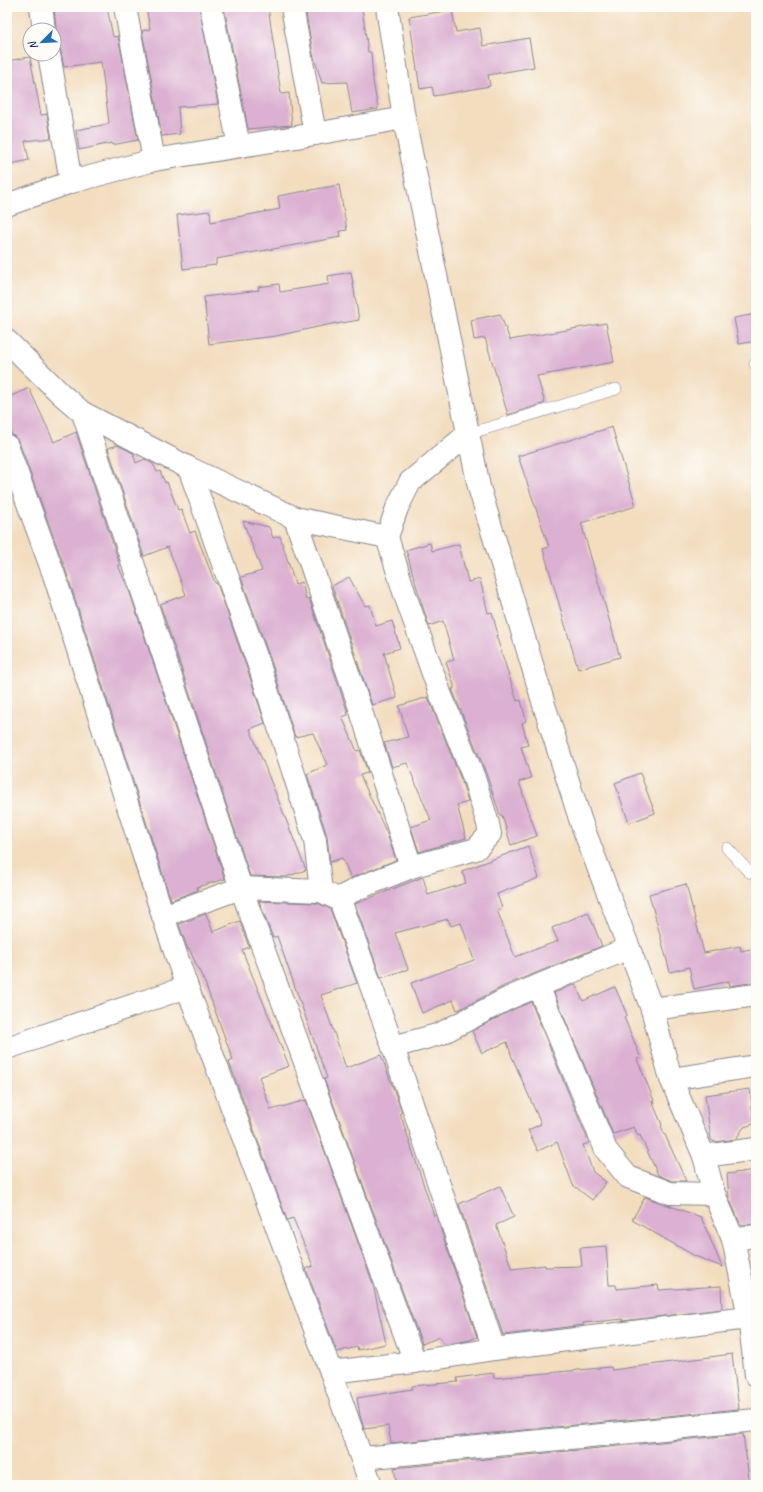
<svg xmlns="http://www.w3.org/2000/svg" width="763" height="1492" font-family="Caveat,sans-serif">
  <style>
    .building { fill: #dbb0d2 }
    .lines { fill: none; stroke-linecap: round; stroke-linejoin: round }
    .lane-casing { stroke: #87868e; stroke-width: 12 }
    .street-casing { stroke: #87868e; stroke-width: 24 }
    .lane { stroke: #fff; stroke-width: 11 }
    .street { stroke: #fff; stroke-width: 22 }
  </style>
  <rect width="100%" height="100%" fill="#fdfcf7"/>
  <filter id="ink" filterUnits="userSpaceOnUse"><feTurbulence type="fractalNoise" baseFrequency=".025" numOctaves="2"/><feDisplacementMap in="SourceGraphic" scale="8" xChannelSelector="R" yChannelSelector="G"/><feConvolveMatrix kernelMatrix="1 2 1 2 8 2 1 2 1" color-interpolation-filters="sRGB"/></filter>
  <filter id="wash" filterUnits="userSpaceOnUse"><feTurbulence type="fractalNoise" baseFrequency=".012" numOctaves="4" result="noise"/><feDisplacementMap in="SourceGraphic" scale="16" xChannelSelector="R" yChannelSelector="G"/><feGaussianBlur stdDeviation="0.9" result="paint"/><feColorMatrix in="noise" values="0 0 0 0 0 0 0 0 0 0 0 0 0 0 0 0 0 1.4 0 .05"/><feComposite in="paint" operator="in"/></filter>
  <g filter="url(#wash)">
    <rect width="100%" height="100%" fill="#f3ddbf"/>
    <g id="blocks">
      <!-- building -->
      <g class="building">
        <polygon points="54,7 107,7 113,37 118,36 138,140 112,145 112,143 79,150 76,130 108,124 109,122 101,62 64,67 61,52 59,46 54,43 56,28"/>
        <polygon points="146,7 199,7 218,104 178,107 180,134 162,136 142,31 150,29"/>
        <polygon points="224,7 268,7 281,94 289,93 292,125 248,129"/>
        <polygon points="305,7 362,7 368,52 371,52 373,81 378,109 352,113 347,82 322,83 313,54"/>
        <polygon points="452,10 456,32 480,28 483,46 529,38 534,67 488,75 490,86 434,96 432,87 420,89 409,17"/>
        <polygon points="30,57 41,115 47,114 51,138 25,141 29,160 7,165 7,61"/>
        <polygon points="339,185 347,230 340,231 341,237 216,259 216,265 183,269 177,215 210,211 211,222 280,209 278,196"/>
        <polygon points="351,272 359,320 336,324 336,323 276,336 209,344 204,297 259,290 258,287 279,284 280,292 329,284 328,276"/>
        <polygon points="500,314 510,340 606,323 614,362 537,376 545,403 508,415 485,338 474,340 471,320"/>
        <polygon points="756,314 756,341 739,344 734,318"/>
        <polygon points="29,388 54,442 76,432 120,565 118,565 130,593 225,879 197,887 198,890 171,900 66,571 19,442 15,437 12,435 7,425 7,398"/>
        <polygon points="612,427 636,506 581,523 620,657 578,669 543,549 549,547 518,456"/>
        <polygon points="118,445 133,453 136,463 145,459 153,464 157,472 160,471 165,483 167,482 178,510 181,509 190,533 195,531 215,583 217,583 248,672 265,723 250,729 306,870 286,877 250,876 160,604 186,595 168,547 144,556 108,448"/>
        <polygon points="243,521 269,527 273,538 280,536 295,584 302,582 306,600 309,598 348,713 347,713 348,715 342,717 357,751 360,750 368,773 360,775 387,834 396,860 351,878 342,858 330,862 327,836 307,774 327,765 313,733 295,737 272,664 241,577 262,571"/>
        <polygon points="430,543 432,551 459,544 468,582 480,579 488,613 492,612 498,635 496,635 517,701 521,700 526,721 522,723 528,745 521,747 531,778 519,782 537,836 511,845 502,815 500,815 486,773 452,689 454,689 454,685 446,662 454,660 443,621 429,626 419,595 406,550"/>
        <polygon points="349,577 365,606 370,605 376,626 392,621 400,648 384,653 397,698 372,705 332,586"/>
        <polygon points="428,697 462,782 468,802 457,805 466,838 419,852 411,827 431,820 407,763 392,767 384,743 408,737 399,706"/>
        <polygon points="640,773 655,813 629,823 615,783"/>
        <polygon points="528,846 539,878 497,894 502,908 497,910 515,957 558,941 552,928 588,912 602,946 504,986 462,1008 457,1010 453,1000 422,1013 411,983 474,960 461,923 451,926 448,919 395,933 408,969 381,978 355,904 423,877 428,895 466,883 462,871"/>
        <polygon points="686,884 704,953 740,946 741,951 756,948 756,982 730,986 729,981 694,989 689,967 670,972 649,894"/>
        <polygon points="259,901 318,903 330,909 357,983 321,995 346,1068 381,1055 402,1112 400,1113 434,1216 436,1215 477,1337 470,1340 444,1345 440,1337 422,1344 324,1079 327,1078 277,936 273,938"/>
        <polygon points="206,914 213,932 240,921 249,947 242,950 289,1066 259,1077 271,1110 306,1100 373,1284 386,1344 358,1350 357,1347 337,1352 306,1269 313,1266 293,1218 287,1220 229,1062 233,1060 205,983 189,949 188,950 179,924"/>
        <polygon points="575,984 583,1001 615,987 627,1015 624,1017 641,1058 637,1059 655,1103 652,1101 662,1125 661,1126 686,1181 672,1181 658,1175 640,1135 638,1136 634,1127 613,1134 554,993"/>
        <polygon points="531,1002 589,1143 583,1145 593,1172 606,1182 592,1200 573,1185 557,1142 538,1151 528,1130 541,1124 512,1057 507,1042 482,1053 472,1031 514,1009"/>
        <polygon points="750,1089 754,1124 744,1127 736,1139 715,1142 711,1140 705,1095"/>
        <polygon points="756,1170 756,1224 741,1225 729,1198 727,1174"/>
        <polygon points="500,1186 514,1217 496,1225 512,1269 545,1265 545,1267 582,1266 580,1248 606,1246 609,1285 616,1285 617,1289 658,1285 659,1290 721,1286 722,1309 623,1321 623,1319 583,1323 584,1325 503,1335 459,1204"/>
        <polygon points="645,1197 701,1217 722,1267 695,1256 632,1220"/>
        <polygon points="732,1354 739,1409 391,1443 388,1426 364,1429 360,1416 357,1398 412,1389 412,1386 458,1382 457,1378 493,1373 494,1378 611,1367 612,1370"/>
        <polygon points="743,1434 750,1485 397,1485 394,1468"/>
      </g>
    </g>
  </g>
  <g filter="url(#ink)">
    <use href="#blocks" fill-opacity="0" stroke="#87868e" stroke-width="1"/>
    <g class="lines">
      <!-- lane casing -->
      <g class="lane-casing">
        <g id="lane">
          <polyline points="755,364 756,364"/>
          <polyline points="468,434 616,389"/>
          <polyline points="727,848 749,872 756,874"/>
        </g>
      </g>
      <!-- street casing -->
      <g class="street-casing">
        <g id="street">
          <polyline points="41,7 44,30"/>
          <polyline points="125,7 154,160"/>
          <polyline points="211,7 239,146"/>
          <polyline points="292,7 315,134"/>
          <polyline points="387,7 404,118 479,487 545,708 581,822 652,1009 671,1079 704,1156 714,1194 733,1239 749,1317 756,1375"/>
          <polyline points="49,54 71,182"/>
          <polyline points="7,205 71,182 154,160 315,134 404,118"/>
          <polyline points="7,341 62,395 83,413 189,468 295,518 387,537"/>
          <polyline points="83,413 241,888 415,1362"/>
          <polyline points="7,446 54,575 163,916 187,987 331,1372 415,1362 494,1349 756,1317"/>
          <polyline points="189,468 260,668 315,840 321,891"/>
          <polyline points="295,518 360,708 411,867"/>
          <polyline points="340,900 345,895 361,887 411,867 476,849 490,834 488,824 474,778 440,693 405,595 387,537 397,508 410,482 468,434"/>
          <polyline points="163,916 241,888 321,891 340,900 393,1047 494,1349"/>
          <polyline points="538,986 606,1150 628,1177 670,1193 714,1194"/>
          <polyline points="652,1009 756,995"/>
          <polyline points="393,1047 440,1034 509,998 629,948"/>
          <polyline points="7,1048 187,987"/>
          <polyline points="671,1079 756,1066"/>
          <polyline points="704,1156 756,1149"/>
          <polyline points="733,1239 756,1236"/>
          <polyline points="331,1372 371,1485"/>
          <polyline points="363,1458 756,1420"/>
        </g>
      </g>
      <!-- lane -->
      <use href="#lane" class="lane"/>
      <!-- street -->
      <use href="#street" class="street"/>
    </g>
  </g>
  <!-- margin -->
  <rect width="763" height="1492" fill="none" stroke="#fdfcf7" stroke-width="24"/>
  <!-- north arrow -->
  <g transform="translate(42 42) rotate(246)"><circle r="19" fill="#fdfcf7" stroke="#a3aaba"/>
  <path d="M0-3L7 15L0 10L-7 15Z" fill="#1f6fb2"/>
  <text y="-6" font-size="11" font-weight="bold" text-anchor="middle" fill="#1b2f5e">N</text>
  </g>
</svg>
